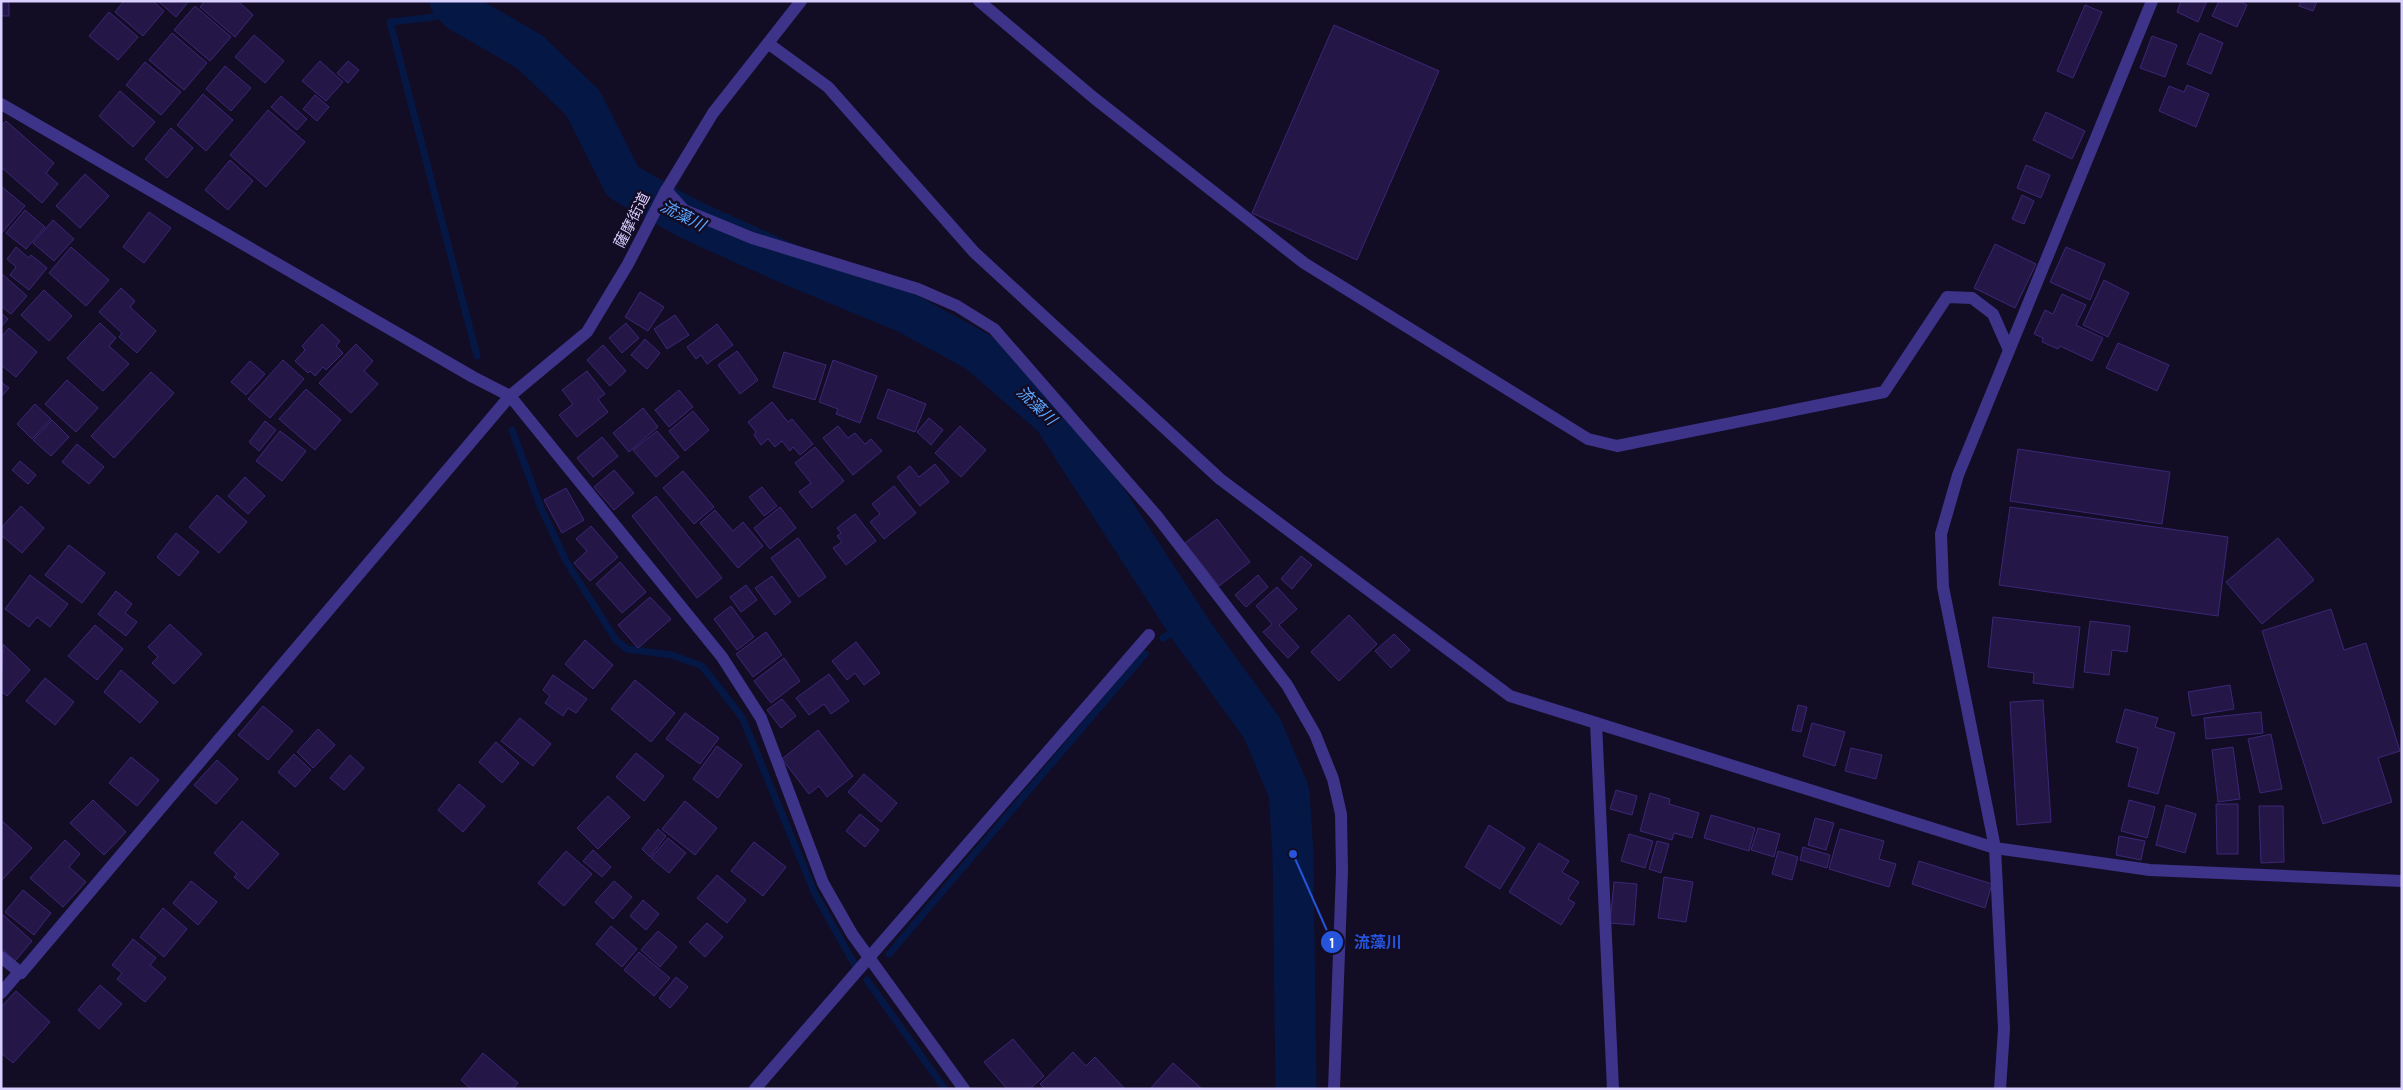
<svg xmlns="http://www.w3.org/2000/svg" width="2403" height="1090" font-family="Karla,'Noto Sans JP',sans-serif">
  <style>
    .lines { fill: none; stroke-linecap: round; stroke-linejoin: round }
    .stream { stroke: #051845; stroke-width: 7 }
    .river { stroke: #051845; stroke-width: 41 }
    .building { fill: #241748; stroke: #3c2776 }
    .minor { stroke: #3d3388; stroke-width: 12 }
    .tertiary { stroke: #3d3388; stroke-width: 12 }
    .labels { text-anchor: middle; stroke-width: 5; stroke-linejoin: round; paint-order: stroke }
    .street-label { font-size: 15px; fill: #d9d0ff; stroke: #120c25 }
    .water-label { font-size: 16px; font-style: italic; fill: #5ea9ff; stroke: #120c25 }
    .leader { fill: none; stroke: #2654da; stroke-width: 2 }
    .callout-dot { fill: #2654da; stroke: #120c25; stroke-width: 2 }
    .mark-label { font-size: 15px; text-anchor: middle; font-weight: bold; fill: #fff }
    .callout-label { font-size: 16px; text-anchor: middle; font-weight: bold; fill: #2654da; stroke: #120c25; stroke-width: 5; stroke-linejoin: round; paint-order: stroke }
  </style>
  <rect width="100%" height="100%" fill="#120c25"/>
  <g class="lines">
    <!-- stream -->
    <g class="stream">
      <polyline points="459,11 427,18 390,22 477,356"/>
      <polyline points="512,430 541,508 566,561 616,640 627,649 672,655 702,666 742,717 815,894 855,965"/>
      <polyline points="1163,638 1174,631 1193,633"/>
      <polyline points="889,954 1145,654"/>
      <polyline points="867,980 945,1089"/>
    </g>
    <!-- river -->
    <polyline class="river" points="450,1 459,11 530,52 583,103 623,182 689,219 784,262 907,313 978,352 1053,417 1193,633 1262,728 1289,792 1293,854 1296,1089"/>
  </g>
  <!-- building -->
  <g class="building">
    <rect x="1" y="1" width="8" height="15"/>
    <polygon points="124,1 153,1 164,11 143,36 115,12"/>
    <polygon points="158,1 189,1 176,17"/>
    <polygon points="205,1 238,1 253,15 235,37 200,7"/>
    <polygon points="2181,1 2207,1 2198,22 2177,12"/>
    <polygon points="2219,1 2239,1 2247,5 2237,27 2212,16"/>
    <polygon points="2301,1 2317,1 2313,11 2299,6"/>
    <polygon points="2085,5 2102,12 2073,78 2057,71"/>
    <polygon points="195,6 231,37 210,61 174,30"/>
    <polygon points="109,12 138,37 118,60 89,36"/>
    <polygon points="1334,25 1439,71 1357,260 1252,213"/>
    <polygon points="172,33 207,63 184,90 149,60"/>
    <polygon points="2200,33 2223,43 2211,74 2187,64"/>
    <polygon points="254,35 284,61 265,83 235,57"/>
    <polygon points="2152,36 2177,45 2165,77 2140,68"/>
    <polygon points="320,61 343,82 326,101 302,81"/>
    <polygon points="348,61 359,70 348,83 337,73"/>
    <polygon points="145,62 181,92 161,115 126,85"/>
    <polygon points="225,66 251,88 231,111 206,89"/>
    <polygon points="2187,85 2209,94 2196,127 2159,111 2169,86 2184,92"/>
    <polygon points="120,91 155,122 133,147 99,116"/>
    <polygon points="203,94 233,120 206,151 177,125"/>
    <polygon points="315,95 329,107 317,121 303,109"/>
    <polygon points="281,96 307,119 297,130 271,107"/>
    <polygon points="268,110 305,142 266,187 230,155"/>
    <polygon points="2046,112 2085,131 2072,159 2033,140"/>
    <polygon points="6,121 54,163 46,173 58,184 42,203 1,167 1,126"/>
    <polygon points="171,128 193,148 167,178 145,159"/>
    <polygon points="230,160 253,181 228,210 205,190"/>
    <polygon points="2026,165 2050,175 2041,198 2017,188"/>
    <polygon points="85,174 109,196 80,228 56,206"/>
    <polygon points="1,186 25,206 1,234"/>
    <polygon points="2022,195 2034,201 2024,224 2012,219"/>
    <polygon points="25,210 45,227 26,249 6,233"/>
    <polygon points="149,212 171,228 144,263 123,247"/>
    <polygon points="53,220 74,239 54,261 33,243"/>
    <polygon points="1995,244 2036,264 2015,308 1974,288"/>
    <polygon points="16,247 29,258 31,255 47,268 29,290 10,275 16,267 7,259"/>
    <polygon points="71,247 109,280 86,306 49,273"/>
    <polygon points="2066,247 2105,264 2090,300 2050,282"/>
    <polygon points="1,273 27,296 11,314 1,306"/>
    <polygon points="2104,280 2129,293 2108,337 2083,325"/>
    <polygon points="121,288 135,301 130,307 156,331 137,353 119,337 122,333 99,312"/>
    <polygon points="44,290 72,316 49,341 21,315"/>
    <polygon points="640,292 664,307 648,331 625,317"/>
    <polygon points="2062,294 2086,305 2076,325 2103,338 2092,361 2060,346 2058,349 2042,342 2043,338 2034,334 2045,310 2053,314"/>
    <polygon points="1,313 8,319 1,327"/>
    <polygon points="675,315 689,335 667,349 654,329"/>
    <polygon points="100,323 116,338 109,346 129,364 103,391 67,358"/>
    <polygon points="626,323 639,338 622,353 609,338"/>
    <polygon points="322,324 340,341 336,346 343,353 326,370 323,367 315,376 310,371 308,373 295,361 305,350 302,346"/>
    <polygon points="717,324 733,345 707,364 701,355 696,359 687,347"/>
    <polygon points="9,328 37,352 16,377 1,365 1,337"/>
    <polygon points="645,339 660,353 647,369 631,355"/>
    <polygon points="2118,343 2169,365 2157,391 2106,368"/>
    <polygon points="356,344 373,361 364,371 378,384 351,413 319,383"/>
    <polygon points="603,345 626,371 610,386 587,360"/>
    <polygon points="737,351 758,380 740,394 718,365"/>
    <polygon points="784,352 826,365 815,400 773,387"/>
    <polygon points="283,360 304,379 270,418 248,399"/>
    <polygon points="833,360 877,376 860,423 836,414 838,409 819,402"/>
    <polygon points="250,361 265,374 246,395 231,382"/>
    <polygon points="587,371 605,394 598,399 608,412 577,437 559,415 573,404 562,390"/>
    <polygon points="151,372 174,393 114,458 91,436"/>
    <polygon points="67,380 98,408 76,432 45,404"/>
    <polygon points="1,382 9,388 1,397"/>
    <polygon points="306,389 341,420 315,450 279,419"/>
    <polygon points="888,389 926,404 915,432 877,418"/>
    <polygon points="679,390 693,407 669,427 655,410"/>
    <polygon points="772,402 788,422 792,419 813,444 800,455 793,447 790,451 782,441 775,447 768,439 761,445 754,435 756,432 748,422"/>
    <polygon points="35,404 51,419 32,439 17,424"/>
    <polygon points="643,408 658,427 629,452 613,433"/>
    <polygon points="693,411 709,430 685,451 669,431"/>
    <polygon points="929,418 943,430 931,445 917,432"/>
    <polygon points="52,420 69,437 51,456 33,440"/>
    <polygon points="265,421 276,430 259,451 249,442"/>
    <polygon points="838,426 848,438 855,433 865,444 871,439 882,451 853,475 823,438"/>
    <polygon points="960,426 986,450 961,477 935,453"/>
    <polygon points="280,431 306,451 282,481 256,461"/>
    <polygon points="657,431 679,457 656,477 633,450"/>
    <polygon points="602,437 618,456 593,477 577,458"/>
    <polygon points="77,444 104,467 89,484 62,462"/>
    <polygon points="815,447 844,481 812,508 799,492 811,483 795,463"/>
    <polygon points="2018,449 2170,472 2162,524 2010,501"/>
    <polygon points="20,461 36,475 28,484 12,470"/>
    <polygon points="935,464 949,482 920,506 897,477 910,466 919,477"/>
    <polygon points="614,470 634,493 614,510 594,487"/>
    <polygon points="683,471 714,507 694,524 663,488"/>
    <polygon points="245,477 265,496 248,514 228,496"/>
    <polygon points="894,486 916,513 884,539 870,522 880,514 872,504"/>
    <polygon points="762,487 777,506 764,516 749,497"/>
    <polygon points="566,488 584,520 562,533 544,500"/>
    <polygon points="217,495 247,522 219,553 189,527"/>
    <polygon points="656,496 722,578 697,598 632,516"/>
    <polygon points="21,506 44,528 22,553 1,535 1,528"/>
    <polygon points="780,507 796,528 770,549 754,528"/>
    <polygon points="2010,507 2228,537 2218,616 1999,585"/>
    <polygon points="715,510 733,531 743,522 763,546 738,568 700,523"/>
    <polygon points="855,514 876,541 846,565 833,548 842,542 837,536 841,533 837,528"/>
    <polygon points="1217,519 1250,562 1219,586 1185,543"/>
    <polygon points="591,526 618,557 590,581 574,563 587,551 576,539"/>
    <polygon points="176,533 199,552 179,576 157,557"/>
    <polygon points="798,538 826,577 799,597 771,558"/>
    <polygon points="2278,538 2314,580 2262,624 2226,582"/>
    <polygon points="69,545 105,573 82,603 45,575"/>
    <polygon points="1301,556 1312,565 1292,589 1281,579"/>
    <polygon points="620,562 646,592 622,613 596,584"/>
    <polygon points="30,575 68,604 50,627 37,617 29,627 5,609"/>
    <polygon points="1258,575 1268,587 1246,607 1235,595"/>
    <polygon points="772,576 791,602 775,615 755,588"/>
    <polygon points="746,585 757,600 741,612 730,597"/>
    <polygon points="1277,587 1297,609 1279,625 1299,647 1288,658 1263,632 1272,624 1256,606"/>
    <polygon points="116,591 132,604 125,613 137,622 126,636 98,614"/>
    <polygon points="650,597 671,619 638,648 618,625"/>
    <polygon points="731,606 754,637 737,650 714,619"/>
    <polygon points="2331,609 2344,650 2366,643 2400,751 2378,758 2392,802 2323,824 2262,631"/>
    <polygon points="1349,615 1377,644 1339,681 1311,652"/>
    <polygon points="1993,617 2080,627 2073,688 2033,683 2034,673 1988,667"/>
    <polygon points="2090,621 2130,626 2127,652 2112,650 2109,675 2084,672"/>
    <polygon points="170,624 202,654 174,684 152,663 158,657 148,647"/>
    <polygon points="95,625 123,649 97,680 68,656"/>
    <polygon points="766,632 782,655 753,677 736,654"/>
    <polygon points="1394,634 1410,650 1391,668 1375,651"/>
    <polygon points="585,640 613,665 593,689 565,664"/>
    <polygon points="856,642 880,673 864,685 855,673 847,680 832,661"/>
    <polygon points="3,644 30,670 7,696 1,691"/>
    <polygon points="784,658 800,681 771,703 754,681"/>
    <polygon points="121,670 158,702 140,723 104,692"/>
    <polygon points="829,674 849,701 831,714 824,704 809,715 796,698"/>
    <polygon points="553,675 587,699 576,713 568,708 563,716 545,703 550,696 543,690"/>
    <polygon points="45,678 74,702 55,725 26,701"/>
    <polygon points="635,680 675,713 651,742 611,709"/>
    <polygon points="2230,685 2234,709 2192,716 2188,692"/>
    <polygon points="782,699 796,716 781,728 767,710"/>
    <polygon points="2043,700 2051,822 2017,825 2010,702"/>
    <polygon points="1798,705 1807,707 1801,732 1792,730"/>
    <polygon points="263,706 293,731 268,760 238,735"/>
    <polygon points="2125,709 2158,718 2155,727 2175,733 2158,794 2128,786 2138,748 2116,742"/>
    <polygon points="2261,712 2263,733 2206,739 2204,718"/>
    <polygon points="685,713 719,738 700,764 666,739"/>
    <polygon points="520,718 551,744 533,766 501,741"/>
    <polygon points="1812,723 1845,732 1835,766 1803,756"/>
    <polygon points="318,729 335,745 313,768 297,752"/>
    <polygon points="818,730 853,776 827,797 819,786 809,794 782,759"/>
    <polygon points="2271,734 2282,789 2260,793 2248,739"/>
    <polygon points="496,742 519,763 502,783 479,762"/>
    <polygon points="717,746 742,765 718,798 693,779"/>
    <polygon points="2233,747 2240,799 2218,802 2212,750"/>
    <polygon points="1851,748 1882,755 1876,779 1845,771"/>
    <polygon points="636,753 664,776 644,801 616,777"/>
    <polygon points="294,754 311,770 295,787 278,772"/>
    <polygon points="350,755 364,768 344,790 330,778"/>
    <polygon points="131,757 159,780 137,806 109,783"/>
    <polygon points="217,760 238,779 216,804 194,785"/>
    <polygon points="864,774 897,803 881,822 848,792"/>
    <polygon points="459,784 485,806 463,832 438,810"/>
    <polygon points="1616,790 1637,796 1632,815 1610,809"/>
    <polygon points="1650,793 1670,799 1669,804 1699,813 1692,838 1674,833 1672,840 1640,831"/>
    <polygon points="608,796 630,817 598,849 577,828"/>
    <polygon points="93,800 126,832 104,855 70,823"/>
    <polygon points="2129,800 2155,807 2147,838 2121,831"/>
    <polygon points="685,801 717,828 695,855 662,829"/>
    <polygon points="2216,804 2238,804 2238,854 2217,854"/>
    <polygon points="2166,805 2196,814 2185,853 2156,845"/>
    <polygon points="2259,806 2283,806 2284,862 2261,863"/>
    <polygon points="860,814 879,830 865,847 846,831"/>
    <polygon points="1711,815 1755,828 1749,851 1704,838"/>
    <polygon points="1815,818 1834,823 1826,850 1808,845"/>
    <polygon points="1,820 32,848 1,881"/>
    <polygon points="242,821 279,854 248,889 234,877 237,874 214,853"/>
    <polygon points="1489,825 1525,848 1500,889 1465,867"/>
    <polygon points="1758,828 1780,834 1774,857 1751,850"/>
    <polygon points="658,829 666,836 650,857 642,849"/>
    <polygon points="1840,829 1884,841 1879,859 1896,864 1889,887 1829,869"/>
    <polygon points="1629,834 1653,841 1645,868 1621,861"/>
    <polygon points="2119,836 2145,841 2141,860 2116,855"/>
    <polygon points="668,838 686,853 669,873 651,858"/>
    <polygon points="65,840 80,854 69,867 86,882 63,907 30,878"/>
    <polygon points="1657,841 1669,844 1661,873 1649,869"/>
    <polygon points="754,842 786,867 763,896 731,871"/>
    <polygon points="1539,843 1569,861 1562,872 1579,882 1568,899 1575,903 1561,925 1509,892"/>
    <polygon points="1803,847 1830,855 1827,868 1800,860"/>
    <polygon points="593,850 611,867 602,877 583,861"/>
    <polygon points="566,851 592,874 564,906 538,883"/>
    <polygon points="1778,851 1798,857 1792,880 1772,874"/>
    <polygon points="1919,861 1992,884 1985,908 1912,884"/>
    <polygon points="717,875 746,900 727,923 697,898"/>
    <polygon points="1664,877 1693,882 1686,922 1658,918"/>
    <polygon points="191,881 217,902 198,925 173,903"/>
    <polygon points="614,881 632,897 613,919 595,902"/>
    <polygon points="1614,882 1637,884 1634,925 1610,923"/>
    <polygon points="23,890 51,913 34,935 5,912"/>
    <polygon points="643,900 659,914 646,930 630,916"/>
    <polygon points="163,908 187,929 164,957 140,937"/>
    <polygon points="1,913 32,941 15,961 1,948"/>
    <polygon points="707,923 723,937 705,957 689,942"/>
    <polygon points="611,926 637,949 622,967 596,944"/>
    <polygon points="658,931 677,947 660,967 641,950"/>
    <polygon points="133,939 156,958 150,965 166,978 145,1002 117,979 122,973 112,965"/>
    <polygon points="639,952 670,978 654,996 624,970"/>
    <polygon points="676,977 688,987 670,1008 659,998"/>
    <polygon points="100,985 122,1004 99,1029 78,1010"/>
    <polygon points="16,991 50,1022 13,1063 1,1053 1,1007"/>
    <polygon points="1013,1039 1044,1076 1030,1089 1007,1089 984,1062"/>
    <polygon points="1073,1052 1086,1066 1095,1057 1125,1089 1045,1089 1040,1084"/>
    <polygon points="483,1053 518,1083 513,1089 471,1089 461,1080"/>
    <polygon points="1173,1063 1202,1089 1150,1089"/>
  </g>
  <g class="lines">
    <!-- minor -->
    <g class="minor">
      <polyline points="979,1 1094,98 1304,263 1588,439 1617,446 1884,392 1947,297 1972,298 1993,314 2009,350"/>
      <polyline points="666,190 684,210 752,238 918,289 957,306 994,329 1156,515 1287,685 1315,734 1333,779 1341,814 1342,871 1334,1089"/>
      <polyline points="1596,723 1613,1089"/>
      <polyline points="1995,848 2004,1029 2000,1089"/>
      <polyline points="1,957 21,973"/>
      <polyline points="1,993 19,972 21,973 510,396"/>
      <polyline points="755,1089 1149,635"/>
    </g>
    <!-- tertiary -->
    <g class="tertiary">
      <polyline points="769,44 828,87 974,252 1220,479 1510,696 1995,848 2150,870 2402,881"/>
      <polyline points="1,104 473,377 510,396 722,657 761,718 823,883 852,934 964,1089"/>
      <polyline points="510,396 587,332 628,264 665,192 713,113 801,1"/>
      <polyline points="1995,848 1943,587 1941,534 1958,475 2152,1"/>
    </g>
  </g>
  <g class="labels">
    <!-- street labels -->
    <g class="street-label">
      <text transform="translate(632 220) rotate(-63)" y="5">薩摩街道</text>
    </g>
    <!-- water labels -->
    <g class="water-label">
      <text transform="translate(683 215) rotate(27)" y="6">流藻川</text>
      <text transform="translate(1037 405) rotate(44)" y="6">流藻川</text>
    </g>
  </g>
  <!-- callouts -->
  <path class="leader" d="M1293 854L1332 942"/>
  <g class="callout-dot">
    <circle cx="1293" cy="854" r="5"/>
    <circle cx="1332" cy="942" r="12"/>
  </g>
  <g class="mark-label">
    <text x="1332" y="948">1</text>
  </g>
  <g class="callout-label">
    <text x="1378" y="948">流藻川</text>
  </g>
  <!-- border -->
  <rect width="2403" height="1090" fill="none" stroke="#d9d0ff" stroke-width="5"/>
</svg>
